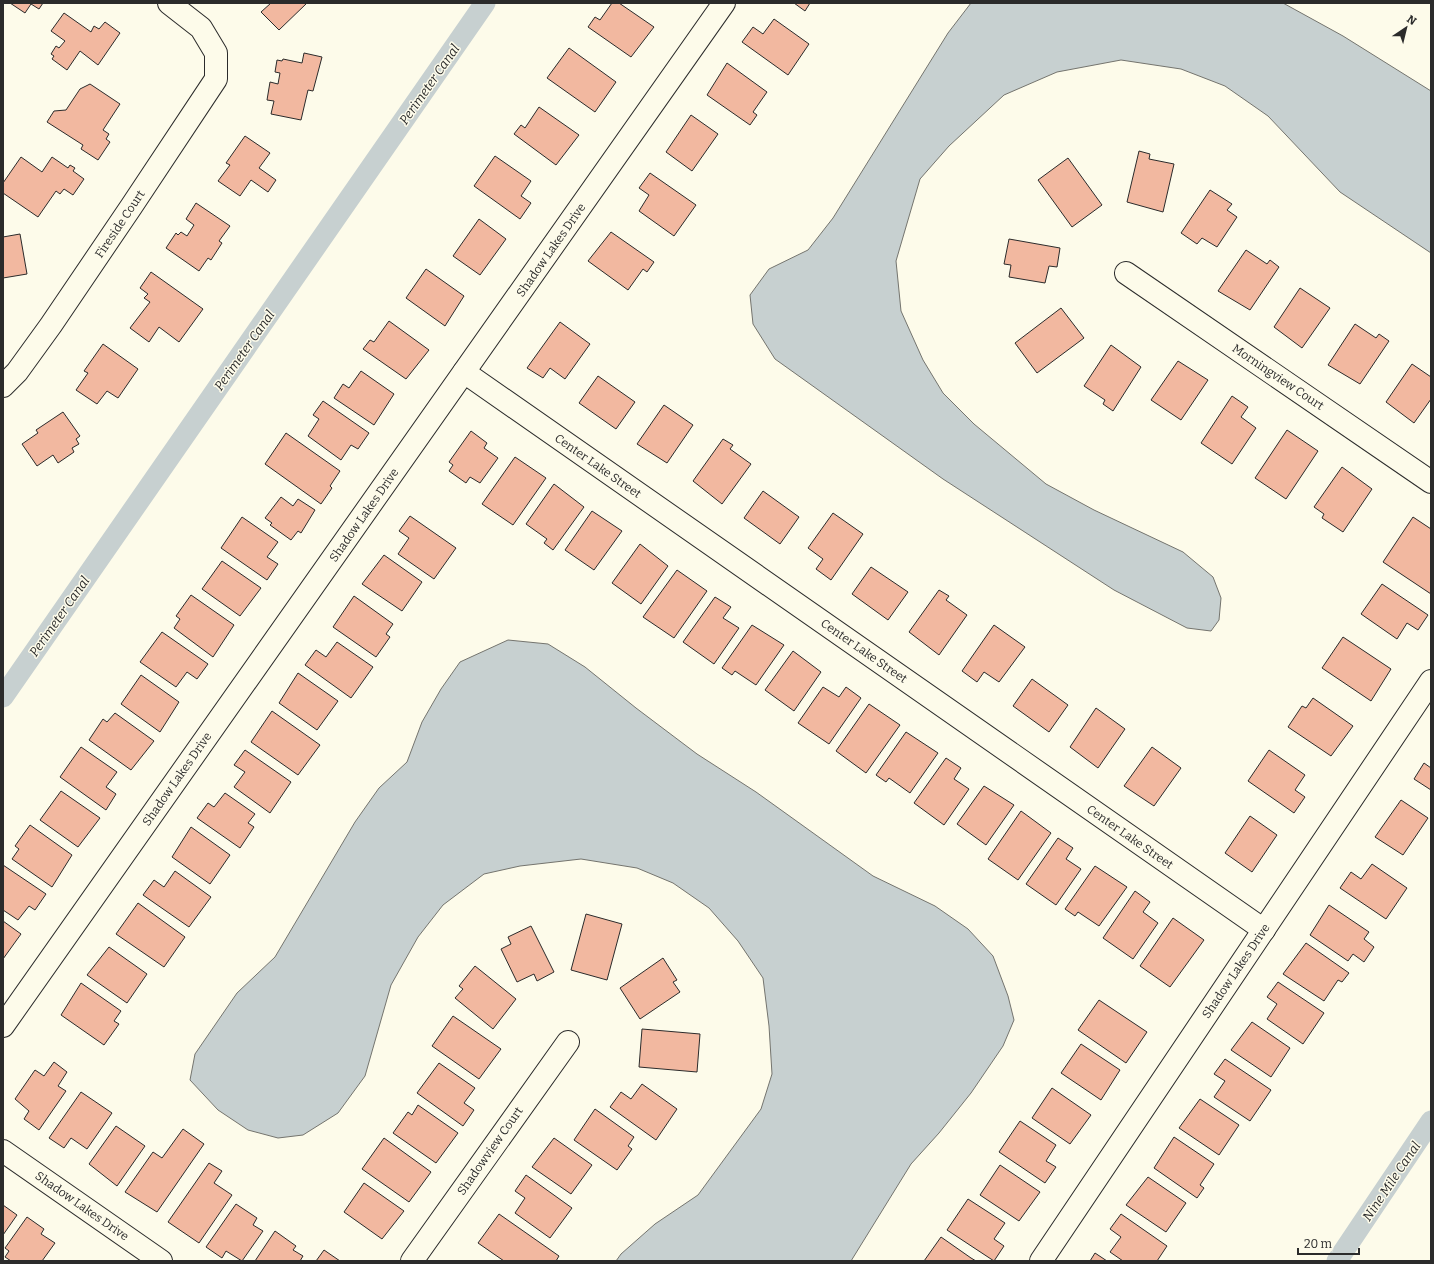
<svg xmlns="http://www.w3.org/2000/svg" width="1434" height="1264" font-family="Bitter,serif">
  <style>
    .water { fill: #c7d0d0; stroke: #74746e }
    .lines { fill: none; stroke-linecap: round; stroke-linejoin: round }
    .canal { stroke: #c7d0d0; stroke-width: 21 }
    .building { fill: #f2b8a0; stroke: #2b2b2b }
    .minor-casing { stroke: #2b2b2b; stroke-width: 24 }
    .minor { stroke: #fdfbea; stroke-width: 22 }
    .labels { text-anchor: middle; stroke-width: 3; stroke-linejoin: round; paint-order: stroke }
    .street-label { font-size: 12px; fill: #2b2b2b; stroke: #fdfbea }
    .water-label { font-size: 13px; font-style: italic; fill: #2b2b2b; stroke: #fdfbea }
  </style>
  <rect width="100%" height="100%" fill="#fdfbea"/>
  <!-- water -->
  <g class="water">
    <polygon points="971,3 1283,3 1343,36 1431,91 1431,253 1340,192 1268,116 1225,86 1181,69 1121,60 1057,72 1004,95 949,146 920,179 896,261 901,311 923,360 943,393 974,424 1046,484 1094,510 1183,552 1213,577 1221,598 1219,620 1211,631 1187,628 1114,590 943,479 775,359 753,324 750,295 769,269 808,250 833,218 948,33"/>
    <polygon points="508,640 548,644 585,667 636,708 697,754 756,792 873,876 935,906 968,929 993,956 1008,996 1014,1020 1003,1046 971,1093 939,1133 911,1164 851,1261 616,1261 621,1254 655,1224 698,1195 761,1109 772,1074 769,1026 763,978 738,941 709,908 673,883 637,868 581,859 520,866 484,874 443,905 418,937 391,985 365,1076 338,1113 303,1135 278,1138 248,1130 218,1110 190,1080 195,1054 237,993 275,957 355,822 379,788 407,762 422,722 441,689 460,662"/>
  </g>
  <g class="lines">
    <!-- canal -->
    <g class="canal">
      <polyline points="3,697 485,3"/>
      <polyline points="1337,1261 1431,1121"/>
    </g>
  </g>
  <!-- building -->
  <g class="building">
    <polygon points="10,3 43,3 39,9 31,4 25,13"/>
    <polygon points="271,3 307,3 279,30 261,12"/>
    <polygon points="612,3 619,3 654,27 631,57 588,27 595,17 600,20"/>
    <polygon points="794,3 810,3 805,11"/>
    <polygon points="64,13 91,32 94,26 99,29 105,22 120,33 98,65 80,51 67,70 52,59 54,56 51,54 56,46 59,48 65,41 51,31"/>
    <polygon points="774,19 809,44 788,75 742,42 753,27 763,34"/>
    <polygon points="569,48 616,82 595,112 547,78"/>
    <polygon points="304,53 322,57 313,91 308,90 301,120 271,114 274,101 267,100 270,82 278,84 280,73 275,72 277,60 282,61 283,59 302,63"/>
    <polygon points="727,63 767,92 753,112 757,115 750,125 707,95"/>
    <polygon points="90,84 120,104 103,130 109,134 106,139 110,142 98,160 81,149 83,145 47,122 54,111 66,110 80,89"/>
    <polygon points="539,107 579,135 556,165 514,134 521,125 525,128"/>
    <polygon points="691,115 718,134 692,171 666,152"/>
    <polygon points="245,136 270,153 259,168 276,180 268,192 251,180 240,196 218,181 230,165 226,163"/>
    <polygon points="1139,151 1150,154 1149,159 1174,164 1163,212 1127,202"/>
    <polygon points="495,156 531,181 521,196 531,203 520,219 474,186"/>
    <polygon points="21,157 42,172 52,157 68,168 70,165 75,168 73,171 84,179 73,195 64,189 60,194 56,191 38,217 3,193 3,183"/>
    <polygon points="1068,158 1102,205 1072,227 1038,180"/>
    <polygon points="650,173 696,205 674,236 639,211 649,195 639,188"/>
    <polygon points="1210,190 1232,204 1227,210 1237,217 1217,247 1202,238 1197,244 1181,233"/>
    <polygon points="196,203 230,226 219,241 222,243 211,260 208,258 199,271 166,248 176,233 178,235 181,232 187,236 194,225 186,219"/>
    <polygon points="479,219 506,239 480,275 453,256"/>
    <polygon points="611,232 654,262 647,272 643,269 628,290 588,261"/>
    <polygon points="20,234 27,274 3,278 3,237"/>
    <polygon points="1009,239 1060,248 1057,267 1049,266 1045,283 1009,277 1011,265 1004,264"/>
    <polygon points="1246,250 1267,264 1270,260 1279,267 1250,310 1218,291"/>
    <polygon points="426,269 464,296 445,326 406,298"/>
    <polygon points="151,272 203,309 179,342 159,327 149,342 130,328 150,302 144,298 148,294 140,288"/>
    <polygon points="1300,288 1330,308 1302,348 1274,327"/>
    <polygon points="1061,308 1084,338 1037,373 1015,343"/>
    <polygon points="389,321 429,350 406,379 363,349 370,340 374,342"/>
    <polygon points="560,322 590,344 565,379 550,368 543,378 527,368"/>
    <polygon points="1355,324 1376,338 1379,334 1389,341 1360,384 1328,365"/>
    <polygon points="103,344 138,369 118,398 107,391 97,404 76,390 88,373 84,371"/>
    <polygon points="1111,345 1141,367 1113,411 1103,404 1105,400 1084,386"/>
    <polygon points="1178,361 1208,380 1181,420 1151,400"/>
    <polygon points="1412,364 1431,377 1431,399 1414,423 1386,402"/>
    <polygon points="361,371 394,394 374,425 334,398 343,384 349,388"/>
    <polygon points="598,376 635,402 616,429 579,403"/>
    <polygon points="1232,396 1248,407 1241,417 1256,428 1232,464 1201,443"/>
    <polygon points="323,401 369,433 358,449 351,445 341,460 308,436 319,419 313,415"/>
    <polygon points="664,405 693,425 667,463 637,444"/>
    <polygon points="63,412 80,436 76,439 79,444 72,448 74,452 58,463 53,455 37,466 22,444 38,433 36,430"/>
    <polygon points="1287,430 1318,451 1286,499 1255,478"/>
    <polygon points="471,431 487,443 484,448 498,458 480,483 470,477 466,483 449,471 453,465 449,462"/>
    <polygon points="286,433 340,471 330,486 332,488 321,504 265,464"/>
    <polygon points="723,439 733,445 730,449 751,464 722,504 693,481"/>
    <polygon points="515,457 546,478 513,525 482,504"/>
    <polygon points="1342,467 1372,489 1343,532 1322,518 1324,514 1314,507"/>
    <polygon points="554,484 584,507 553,550 544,543 547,539 526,524"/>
    <polygon points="763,491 799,517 780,544 744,518"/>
    <polygon points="281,497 293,506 298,499 315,510 301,533 298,531 291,540 270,525 272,523 265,518"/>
    <polygon points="592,511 622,531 594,570 565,550"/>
    <polygon points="833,513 863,534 831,580 816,569 823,559 808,548"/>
    <polygon points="410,516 456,548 434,579 398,554 409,538 399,531"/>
    <polygon points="242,517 278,542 267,557 278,564 267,580 221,548"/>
    <polygon points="1413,517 1431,529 1431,594 1383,562"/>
    <polygon points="640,544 668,566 641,604 612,583"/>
    <polygon points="384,555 422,582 402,611 362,584"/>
    <polygon points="222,561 261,588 240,616 202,589"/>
    <polygon points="871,567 908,592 888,620 852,594"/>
    <polygon points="677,570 707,591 674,638 643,617"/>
    <polygon points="1382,584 1428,615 1418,630 1407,623 1397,639 1361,614"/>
    <polygon points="939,590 949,596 946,600 967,615 939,655 909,632"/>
    <polygon points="191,595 234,625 213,657 174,628 180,619 176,616"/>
    <polygon points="354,596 393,624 386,634 390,637 376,657 333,627"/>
    <polygon points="715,597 731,607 723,618 739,628 714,664 683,642"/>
    <polygon points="752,625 784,645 756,685 735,671 732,675 722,668"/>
    <polygon points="994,625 1025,647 999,682 984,672 977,682 962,671"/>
    <polygon points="162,632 208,664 197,679 187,672 176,687 140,662"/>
    <polygon points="1343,637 1391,669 1371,701 1322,668"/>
    <polygon points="337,642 373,667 351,698 305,665 316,650 326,657"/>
    <polygon points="793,651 821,672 794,711 765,690"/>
    <polygon points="298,673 338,701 317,730 279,703"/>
    <polygon points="141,675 179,702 160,732 121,704"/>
    <polygon points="1032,679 1068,705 1049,732 1013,706"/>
    <polygon points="823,687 839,697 846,687 861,698 829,744 798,723"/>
    <polygon points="1313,698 1353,726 1331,756 1288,727 1302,706 1306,708"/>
    <polygon points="869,704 900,725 866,773 836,751"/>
    <polygon points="1096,708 1125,729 1098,768 1070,747"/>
    <polygon points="272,711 320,745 298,775 251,742"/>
    <polygon points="115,713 154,741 131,770 89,740 103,719 107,722"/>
    <polygon points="906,732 938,753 910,793 889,778 886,782 876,775"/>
    <polygon points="81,747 117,772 106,787 116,794 106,810 60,777"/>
    <polygon points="1152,747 1181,768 1154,806 1124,786"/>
    <polygon points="245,750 291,782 270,813 234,787 245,772 234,765"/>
    <polygon points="1269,750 1305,775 1295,790 1305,797 1294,813 1248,781"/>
    <polygon points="946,758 961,768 954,779 969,789 944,825 914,803"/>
    <polygon points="1424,763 1431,768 1431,790 1414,779"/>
    <polygon points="984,786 1014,805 986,845 957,824"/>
    <polygon points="61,791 100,818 78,847 40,820"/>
    <polygon points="225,793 255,814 248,823 254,827 240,848 197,818 208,803 214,807"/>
    <polygon points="1401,800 1428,818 1403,855 1375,837"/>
    <polygon points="1021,811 1051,833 1018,880 988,859"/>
    <polygon points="1250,816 1277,835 1252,872 1225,853"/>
    <polygon points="30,825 72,855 52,887 12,859 19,849 15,846"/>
    <polygon points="191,827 230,855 210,884 172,857"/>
    <polygon points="1058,838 1073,848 1066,859 1081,869 1056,905 1026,884"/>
    <polygon points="1372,864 1407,888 1386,919 1340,888 1351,872 1361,879"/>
    <polygon points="3,865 46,894 35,910 29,906 18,920 3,910"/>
    <polygon points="1095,866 1127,887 1099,926 1078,912 1075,916 1065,909"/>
    <polygon points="175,871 211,897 189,927 143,895 154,880 164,887"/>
    <polygon points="1135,891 1150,902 1143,912 1158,923 1133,959 1103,938"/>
    <polygon points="138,903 185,937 164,967 116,934"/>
    <polygon points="1329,905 1369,932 1364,939 1374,947 1364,962 1353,954 1348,961 1310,935"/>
    <polygon points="586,914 622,924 607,980 571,970"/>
    <polygon points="1173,918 1204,940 1170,987 1140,966"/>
    <polygon points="3,921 21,934 3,959"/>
    <polygon points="531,926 554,972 537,981 534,974 517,982 501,949 511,944 508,937"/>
    <polygon points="1306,943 1349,973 1342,982 1338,980 1324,1001 1283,974"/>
    <polygon points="109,947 147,974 127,1003 87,975"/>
    <polygon points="663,958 677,980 673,982 680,992 640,1019 620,988"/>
    <polygon points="475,966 516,999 493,1029 455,998 463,989 459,986"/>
    <polygon points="1278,982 1324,1013 1303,1044 1267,1019 1277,1004 1267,997"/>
    <polygon points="81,983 121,1011 114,1021 119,1024 104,1045 61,1015"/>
    <polygon points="1099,1000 1147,1032 1126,1063 1078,1030"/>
    <polygon points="453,1016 501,1049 479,1079 432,1046"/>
    <polygon points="1252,1022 1290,1048 1271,1077 1231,1050"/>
    <polygon points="642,1029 700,1034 697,1072 639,1067"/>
    <polygon points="1081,1044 1120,1070 1101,1100 1061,1073"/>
    <polygon points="1225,1059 1271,1090 1250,1121 1214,1097 1225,1081 1214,1074"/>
    <polygon points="54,1062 67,1072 58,1086 66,1091 39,1130 24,1119 29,1111 15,1099 35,1070 44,1076"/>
    <polygon points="439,1063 475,1088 464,1103 474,1110 463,1126 417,1093"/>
    <polygon points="642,1084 677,1109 656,1140 610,1107 621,1092 631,1099"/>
    <polygon points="1052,1088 1091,1115 1070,1144 1032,1118"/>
    <polygon points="81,1092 112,1113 87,1149 71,1138 64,1148 49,1138"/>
    <polygon points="1200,1099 1239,1125 1219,1155 1179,1128"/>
    <polygon points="418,1105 458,1133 436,1163 393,1133 408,1112 412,1115"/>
    <polygon points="595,1109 634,1137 628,1146 632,1149 617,1170 574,1140"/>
    <polygon points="1020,1121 1056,1145 1046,1161 1056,1167 1045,1183 999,1152"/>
    <polygon points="116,1126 145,1146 117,1186 89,1164"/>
    <polygon points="183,1129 204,1144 157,1212 125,1192 153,1152 162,1158"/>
    <polygon points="1174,1137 1214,1164 1200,1185 1204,1188 1197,1198 1154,1168"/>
    <polygon points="384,1138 431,1172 409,1202 362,1169"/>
    <polygon points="554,1138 592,1165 571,1194 532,1167"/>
    <polygon points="209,1163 222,1171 214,1183 232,1195 199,1243 168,1222"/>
    <polygon points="1000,1165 1040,1192 1019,1221 980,1195"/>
    <polygon points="526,1175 572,1208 550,1238 515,1213 525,1198 515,1191"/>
    <polygon points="1148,1177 1186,1203 1166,1232 1126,1205"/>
    <polygon points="364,1183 404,1211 382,1239 344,1212"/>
    <polygon points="968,1199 1005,1223 994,1239 1004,1246 994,1261 947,1230"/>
    <polygon points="236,1204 257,1218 253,1225 263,1231 242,1261 226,1251 222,1258 206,1247"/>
    <polygon points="3,1205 17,1215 3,1235"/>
    <polygon points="499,1214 559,1256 556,1261 504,1261 478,1243"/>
    <polygon points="1121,1214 1167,1246 1157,1261 1123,1261 1110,1252 1121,1237 1110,1229"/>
    <polygon points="27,1217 44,1229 41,1234 55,1243 42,1261 11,1261 5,1257 9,1251 5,1248"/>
    <polygon points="275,1231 296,1246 293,1250 303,1256 300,1261 255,1261"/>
    <polygon points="941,1237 971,1258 976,1261 924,1261"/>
    <polygon points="324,1250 340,1261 316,1261"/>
    <polygon points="1095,1253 1107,1261 1090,1261"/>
  </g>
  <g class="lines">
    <!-- minor casing -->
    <g class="minor-casing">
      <g id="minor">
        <polyline points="1126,273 1431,482"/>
        <polyline points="464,372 1264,930"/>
        <polyline points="3,386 17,372 51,325 131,207 216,79 216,53 201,28 169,3"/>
        <polyline points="3,1026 724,3"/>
        <polyline points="3,1151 161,1261"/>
        <polyline points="412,1261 568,1042"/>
        <polyline points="1041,1261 1431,681"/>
      </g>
    </g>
    <!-- minor -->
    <use href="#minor" class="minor"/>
  </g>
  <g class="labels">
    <!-- street labels -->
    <g class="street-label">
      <text transform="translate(120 224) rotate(-56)" y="4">Fireside Court</text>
      <text transform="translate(551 250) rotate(-55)" y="4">Shadow Lakes Drive</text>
      <text transform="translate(1278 377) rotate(34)" y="4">Morningview Court</text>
      <text transform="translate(598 466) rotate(35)" y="4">Center Lake Street</text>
      <text transform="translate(364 515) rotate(-55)" y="4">Shadow Lakes Drive</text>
      <text transform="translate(864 651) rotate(35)" y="4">Center Lake Street</text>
      <text transform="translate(177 779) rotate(-55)" y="4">Shadow Lakes Drive</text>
      <text transform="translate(1130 837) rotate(35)" y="4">Center Lake Street</text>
      <text transform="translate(1236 971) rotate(-56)" y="4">Shadow Lakes Drive</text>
      <text transform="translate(490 1151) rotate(-55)" y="4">Shadowview Court</text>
      <text transform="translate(82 1206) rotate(35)" y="4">Shadow Lakes Drive</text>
    </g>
    <!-- water labels -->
    <g class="water-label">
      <text transform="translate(429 84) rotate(-55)" y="5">Perimeter Canal</text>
      <text transform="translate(244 350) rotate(-55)" y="5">Perimeter Canal</text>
      <text transform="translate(59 616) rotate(-55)" y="5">Perimeter Canal</text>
      <text transform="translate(1391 1181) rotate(-56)" y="5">Nine Mile Canal</text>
    </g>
  </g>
  <!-- border -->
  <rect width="1434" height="1264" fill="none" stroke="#2b2b2b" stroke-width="8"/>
  <!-- north arrow -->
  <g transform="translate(1406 28) rotate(35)" stroke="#fdfbea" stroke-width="3" paint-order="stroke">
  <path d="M0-3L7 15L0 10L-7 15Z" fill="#2b2b2b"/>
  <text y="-6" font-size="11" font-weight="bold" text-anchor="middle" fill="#2b2b2b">N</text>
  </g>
  <!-- scale -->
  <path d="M1298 1248v6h61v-6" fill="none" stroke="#2b2b2b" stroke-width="2"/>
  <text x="1304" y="1248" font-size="12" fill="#2b2b2b" stroke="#fdfbea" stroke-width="3" paint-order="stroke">20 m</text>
</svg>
